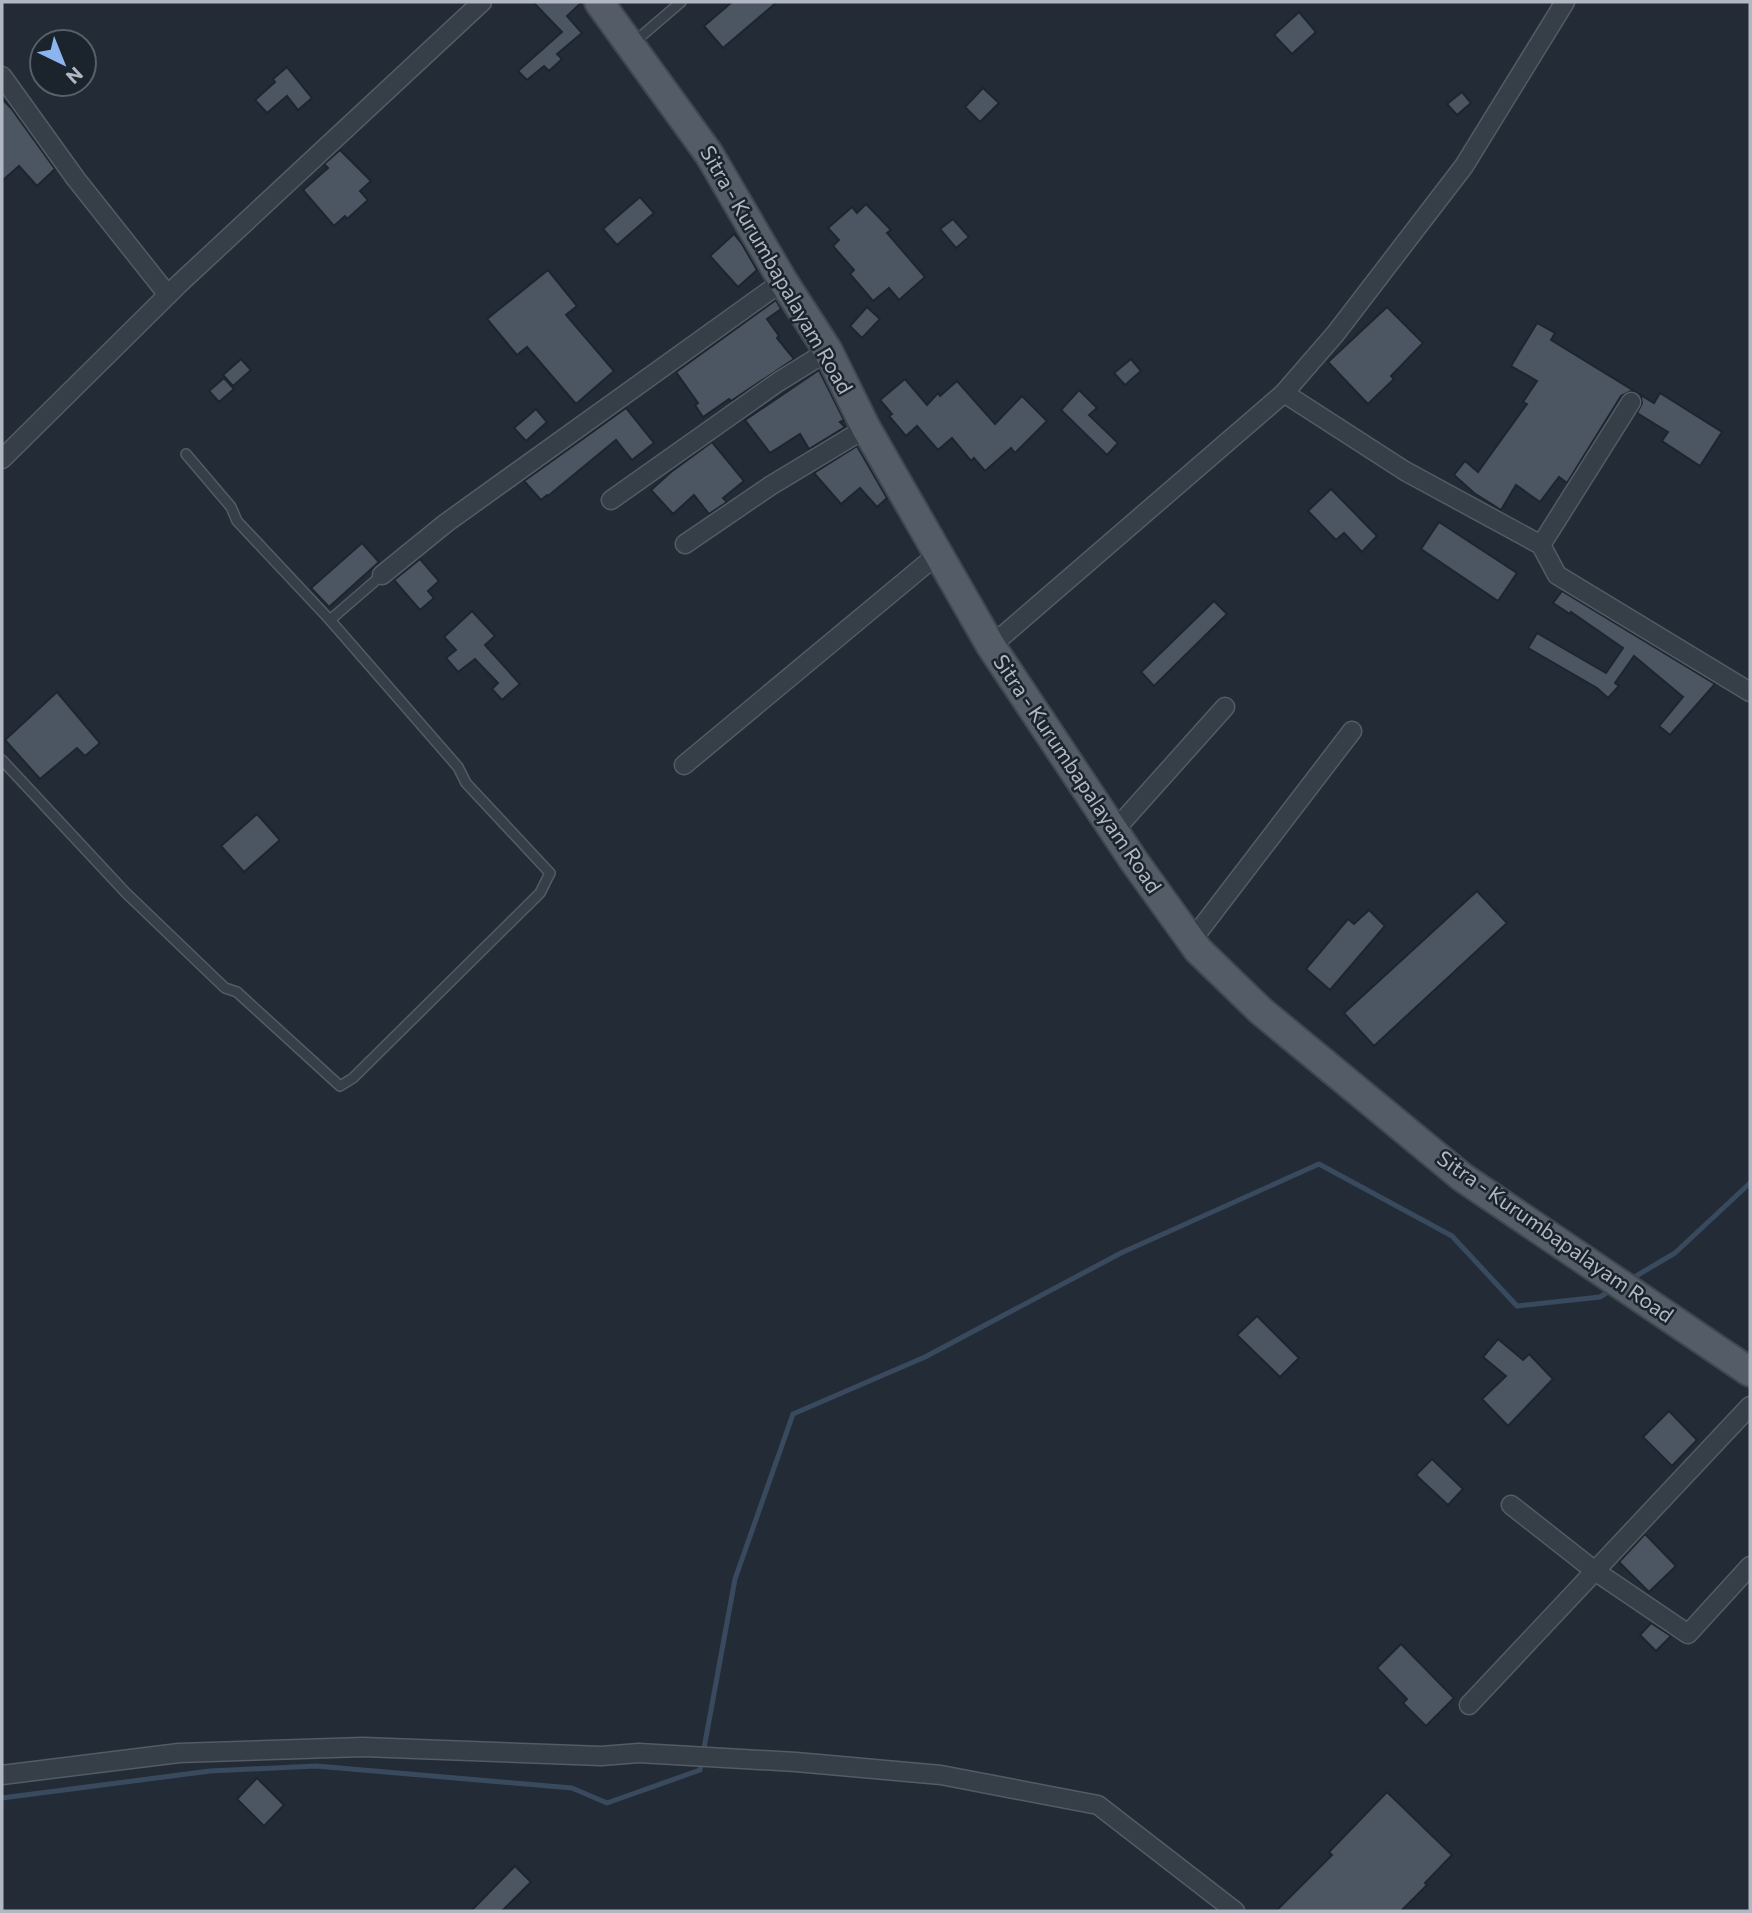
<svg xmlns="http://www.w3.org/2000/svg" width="1752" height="1913" font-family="Commissioner,sans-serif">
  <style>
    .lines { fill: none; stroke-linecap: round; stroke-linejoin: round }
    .stream { stroke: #394a5f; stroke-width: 5 }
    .building { fill: #4b5662; stroke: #1d252e; stroke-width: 2 }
    .lane-casing { stroke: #545b65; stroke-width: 12 }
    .street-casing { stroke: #545b65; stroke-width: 21 }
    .primary-casing { stroke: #3f4750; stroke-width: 32 }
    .lane { stroke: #363e47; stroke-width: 9 }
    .street { stroke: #363e47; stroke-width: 18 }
    .primary { stroke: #545d67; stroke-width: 28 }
    .labels { text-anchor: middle; stroke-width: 5; stroke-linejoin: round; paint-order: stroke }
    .street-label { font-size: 21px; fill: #b1b8c3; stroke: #1b232c }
  </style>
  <rect width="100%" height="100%" fill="#232c36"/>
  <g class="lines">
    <!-- stream -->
    <g class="stream">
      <polyline points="1631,1279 1675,1253 1750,1183"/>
      <polyline points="2,1798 210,1771 316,1766 572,1788 607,1803 700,1770 735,1579 793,1414 925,1357 1121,1253 1319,1164 1452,1236 1517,1306 1600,1297 1613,1289"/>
    </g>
  </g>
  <!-- building -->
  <g class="building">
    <polygon points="533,2 582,2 567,16 582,33 557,54 562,59 549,71 544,66 527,80 518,71 562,32"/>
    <polygon points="732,2 777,2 723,48 704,26"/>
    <polygon points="1299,12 1316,32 1292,54 1274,35"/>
    <polygon points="287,67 312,98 298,110 287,96 267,113 255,100 275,82 273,79"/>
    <polygon points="983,88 999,103 980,122 965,107"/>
    <polygon points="1462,92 1471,103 1457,115 1447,104"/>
    <polygon points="2,99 11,108 55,169 37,186 19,166 2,181"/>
    <polygon points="340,150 371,181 360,191 368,200 347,219 345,216 334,226 303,190 328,168 324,164"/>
    <polygon points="640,197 654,213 617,245 603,229"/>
    <polygon points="866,204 891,230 887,233 925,277 899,300 889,288 873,301 850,274 854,270 833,246 839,240 828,228 852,207 857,213"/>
    <polygon points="953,219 969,237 956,248 940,229"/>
    <polygon points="734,234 742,244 757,270 738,287 710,256"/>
    <polygon points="548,270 577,306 566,315 614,371 576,404 527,347 517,355 487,319"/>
    <polygon points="776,300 781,309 767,319 779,336 777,338 794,359 731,401 729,399 703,417 695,405 698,403 676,372"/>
    <polygon points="867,307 880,319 862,338 850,326"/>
    <polygon points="1387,307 1423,343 1391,376 1394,379 1368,404 1328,362"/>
    <polygon points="1537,323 1555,333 1551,340 1654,403 1660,393 1722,432 1700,466 1662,441 1668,432 1637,413 1642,403 1641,397 1636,392 1631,391 1621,396 1567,483 1559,477 1540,502 1516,485 1501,510 1474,493 1454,475 1465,461 1478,472 1527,404 1523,402 1537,381 1511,366"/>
    <polygon points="241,359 251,370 233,386 223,375"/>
    <polygon points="1131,359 1141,371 1125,385 1114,373"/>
    <polygon points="819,370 844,420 840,422 845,427 809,449 800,434 770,453 745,420"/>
    <polygon points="224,378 234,389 219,402 209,391"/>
    <polygon points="905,379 927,405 938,393 940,396 957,381 995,424 1022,396 1047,421 1015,453 1011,448 985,471 974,458 971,461 952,438 938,450 917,426 906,436 889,416 892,414 880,400"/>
    <polygon points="1079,390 1097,408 1089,415 1118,443 1107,455 1061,410"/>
    <polygon points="626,408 654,443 632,460 616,440 548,496 547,495 541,500 524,481"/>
    <polygon points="536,409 547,422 526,441 514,428"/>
    <polygon points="712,442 744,481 723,498 727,502 709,514 694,495 673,514 651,490 671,472"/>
    <polygon points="857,446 887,498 877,507 860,488 841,504 814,473"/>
    <polygon points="1331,489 1377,536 1362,552 1344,533 1336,540 1308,511"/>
    <polygon points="1439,522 1517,573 1498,601 1421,549"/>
    <polygon points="362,543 379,562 329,607 311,588"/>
    <polygon points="420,559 439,581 428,591 434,598 420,610 394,580"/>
    <polygon points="1562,591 1715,684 1670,735 1659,726 1683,697 1634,656 1615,683 1619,686 1608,698 1597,688 1528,648 1537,633 1606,673 1623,648 1571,612 1570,614 1553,603"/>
    <polygon points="1214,601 1227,614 1154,686 1141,672"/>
    <polygon points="472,611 495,636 485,645 520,684 502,700 492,689 498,683 475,659 458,672 446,658 456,650 444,637"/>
    <polygon points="57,692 100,743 85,756 77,748 40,779 5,740"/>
    <polygon points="257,814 280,840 244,872 221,846"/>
    <polygon points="1477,891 1507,923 1374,1046 1344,1013"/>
    <polygon points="1369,910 1385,926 1330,990 1306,969 1348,919 1354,924"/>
    <polygon points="1257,1316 1299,1358 1280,1377 1237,1335"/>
    <polygon points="1498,1339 1523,1360 1529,1354 1553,1379 1508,1426 1482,1399 1506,1376 1483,1357"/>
    <polygon points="1669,1411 1697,1440 1672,1466 1643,1437"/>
    <polygon points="1432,1459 1463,1489 1448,1505 1416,1475"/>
    <polygon points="1645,1534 1676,1566 1649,1592 1619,1562"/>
    <polygon points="1651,1623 1671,1636 1656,1651 1640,1635"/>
    <polygon points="1401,1644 1454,1698 1426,1726 1403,1703 1407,1699 1377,1668"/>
    <polygon points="257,1778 284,1805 264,1826 237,1799"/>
    <polygon points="1387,1792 1452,1855 1425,1883 1427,1885 1401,1911 1276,1911 1332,1855 1329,1852"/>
    <polygon points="515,1866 531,1882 502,1911 471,1911"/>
  </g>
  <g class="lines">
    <!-- lane casing -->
    <g class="lane-casing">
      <g id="lane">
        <polyline points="632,44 681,2"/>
        <polyline points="330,620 382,575"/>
        <polyline points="2,760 126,893 225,988 237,992 340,1086 353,1078 540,893 550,873 466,783 458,767 330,620 237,521 231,507 186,454"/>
      </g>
    </g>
    <!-- street casing -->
    <g class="street-casing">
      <g id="street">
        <polyline points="2,76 76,179 168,295"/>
        <polyline points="1284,393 1405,471 1541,545 1557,575 1750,692"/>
        <polyline points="2,459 179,284 482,2"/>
        <polyline points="611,500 778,382 828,351"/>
        <polyline points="685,544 770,486 866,428"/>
        <polyline points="1541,545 1631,402"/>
        <polyline points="382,575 446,523 783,281"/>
        <polyline points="991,646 1284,393 1336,333 1464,166 1565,2"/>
        <polyline points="684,765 938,554"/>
        <polyline points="1114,831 1225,707"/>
        <polyline points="1192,940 1352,731"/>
        <polyline points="1511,1505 1595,1571 1688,1634 1750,1566"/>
        <polyline points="1469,1705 1750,1406"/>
        <polyline points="2,1775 179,1753 363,1747 601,1756 639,1753 796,1762 941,1775 1098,1805 1235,1911"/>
      </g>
    </g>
    <!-- primary casing -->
    <g class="primary-casing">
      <polyline id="primary" points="599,2 709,154 783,281 828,351 866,428 991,646 1134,861 1198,950 1261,1011 1462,1177 1750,1372"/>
    </g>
    <!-- lane -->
    <use href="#lane" class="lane"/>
    <!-- street -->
    <use href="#street" class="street"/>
    <!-- primary -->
    <use href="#primary" class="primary"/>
  </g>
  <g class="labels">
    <!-- street labels -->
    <g class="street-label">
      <text transform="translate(776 270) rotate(60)" y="7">Sitra - Kurumbapalayam Road</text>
      <text transform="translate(1077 774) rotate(56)" y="7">Sitra - Kurumbapalayam Road</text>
      <text transform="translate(1555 1237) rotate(35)" y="7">Sitra - Kurumbapalayam Road</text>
    </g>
  </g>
  <!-- border -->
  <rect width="1752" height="1913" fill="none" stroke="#b1b8c3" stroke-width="7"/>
  <!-- north arrow -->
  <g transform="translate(63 63) rotate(137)"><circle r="33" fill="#1b232c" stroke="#575f68" stroke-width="2"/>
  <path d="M0-5L12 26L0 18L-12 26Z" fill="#8cb4ee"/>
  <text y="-10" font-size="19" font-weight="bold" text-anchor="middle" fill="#b1b8c3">N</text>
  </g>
</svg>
